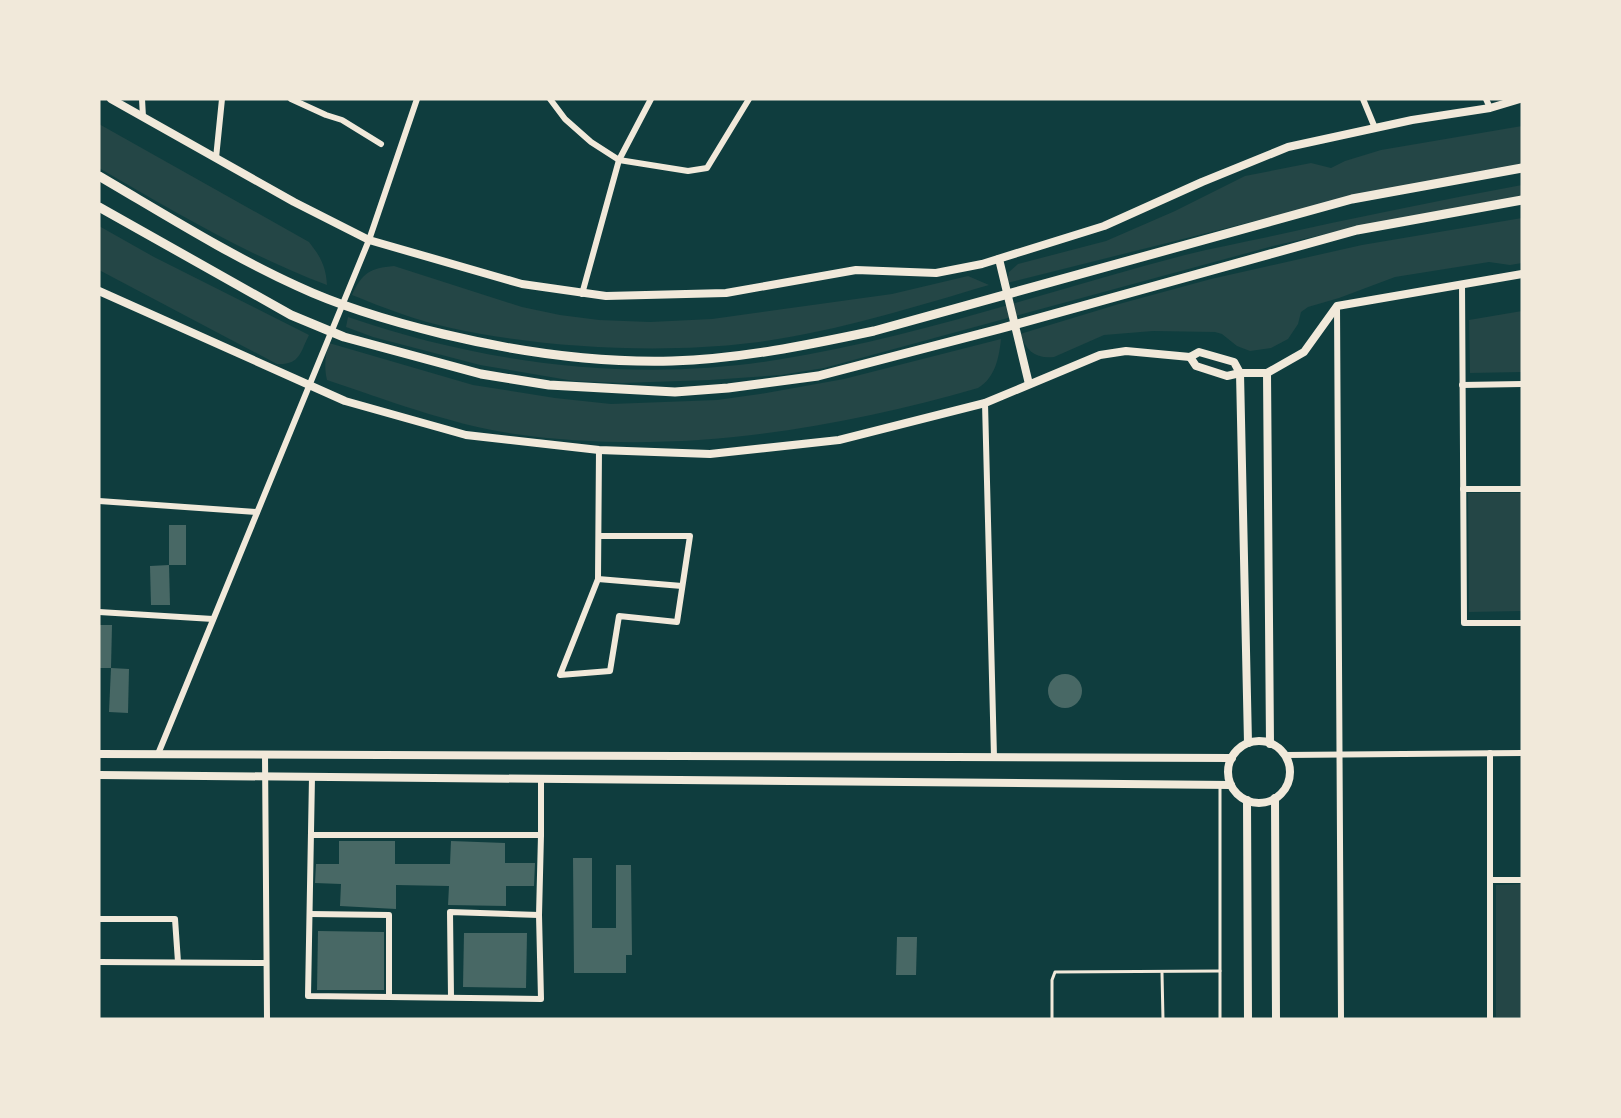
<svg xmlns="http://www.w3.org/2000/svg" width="1621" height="1118" font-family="'Playfair Display',serif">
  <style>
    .green { fill: #244646 }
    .building { fill: #486865 }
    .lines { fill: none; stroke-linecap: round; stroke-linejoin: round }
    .service { stroke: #f1e9da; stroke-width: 3 }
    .minor { stroke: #f1e9da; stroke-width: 6 }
    .tertiary { stroke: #f1e9da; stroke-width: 8 }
    .trunk { stroke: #f1e9da; stroke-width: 9 }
  </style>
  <rect width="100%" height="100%" fill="#0f3d3e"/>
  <!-- green -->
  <g class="green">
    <path d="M99,124l210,118c11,14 17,24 18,43 -80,-30 -154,-74 -228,-117z"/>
    <polygon points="1522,126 1522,167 1323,204 1007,283 1009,272 1018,264 1106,241 1175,211 1245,176 1311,163 1331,168 1345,161 1381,150"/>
    <path d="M1522,185v12l-170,31 -79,18 -449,122 -43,7 -71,5 -88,3 -48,-2 -94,-16 -107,-28 -27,-10 2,-10c136,47 286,66 428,43 138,-22 275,-70 409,-105 28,-7 55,-12 83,-18 84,-19 169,-36 254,-52z"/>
    <path d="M1522,218v45l-12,2 -21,-3 -94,15 -56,21 -31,9 -7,5 -3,12 -10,15 -17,9 -21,3 -13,-5 -15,-12 -7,-2 -62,-1 -49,4 -50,22c-18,2 -28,-6 -34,-23l99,-30 92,-25 151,-34z"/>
    <path d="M99,226l55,31 155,78c-9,18 -9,30 -32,29l-178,-94z"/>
    <path d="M394,266l128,41 38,8 39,5 51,2 62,-3 180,-25 76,-18 21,9c-78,23 -157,48 -239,58 -90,11 -209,5 -299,-15 -33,-7 -67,-20 -99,-33 10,-22 18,-27 42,-29z"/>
    <polygon points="1522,311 1522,372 1470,373 1469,320"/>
    <path d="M1001,339c-2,19 -6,39 -23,49 -150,43 -308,68 -463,46 -63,-9 -128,-34 -188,-54 -3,-13 -2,-24 2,-37l144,42 82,13 56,6 106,-4 43,-6 84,-15z"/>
    <polygon points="1468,493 1522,493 1522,611 1469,612"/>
    <polygon points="1522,884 1522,1017 1496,1017 1496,885"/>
  </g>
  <!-- building -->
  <g class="building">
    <rect x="169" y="525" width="17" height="40"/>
    <polygon points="169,565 170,605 151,605 150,566"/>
    <polygon points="99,625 112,625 111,668 99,668"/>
    <polygon points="111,668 129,669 128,713 109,712"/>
    <circle cx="1065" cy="691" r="17"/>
    <polygon points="339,841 395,841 395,864 450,864 451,841 505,843 505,863 535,863 534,886 506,886 506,906 448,905 449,886 396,885 396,909 340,906 341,884 315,883 316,864 339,864"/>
    <polygon points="573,858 592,858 592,928 616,928 616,865 631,865 632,955 626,955 626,973 574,973"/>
    <polygon points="318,931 384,932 384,990 317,990"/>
    <polygon points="464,933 527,933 526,988 463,987"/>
    <polygon points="897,937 917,937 916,975 896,975"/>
  </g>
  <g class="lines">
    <!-- service -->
    <g class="service">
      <polyline points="1220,787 1220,1019"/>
      <polyline points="1162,973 1163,1019"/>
      <polyline points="1052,1019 1052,980 1055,972 1220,971"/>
    </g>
    <!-- minor -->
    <g class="minor">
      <polyline points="142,99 143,117"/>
      <polyline points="291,99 326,115 342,120 381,144"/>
      <polyline points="550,99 565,119 591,142 619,160 688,171 707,168 749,99"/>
      <polyline points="1363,99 1375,128"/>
      <polyline points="1486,99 1490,108"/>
      <polyline points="216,158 222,99"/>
      <polyline points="1462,284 1464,623 1522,623"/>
      <polyline points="582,294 619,160 651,99"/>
      <polyline points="1337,306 1341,1019"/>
      <polyline points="1462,385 1522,384"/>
      <polyline points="985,403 994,757"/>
      <polyline points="599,450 598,579 560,675 610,671 619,616 677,622 690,536 599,536"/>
      <polyline points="1463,489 1522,489"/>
      <polyline points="99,501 257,512"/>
      <polyline points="598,579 682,586"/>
      <polyline points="99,612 213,619"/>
      <polyline points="1490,753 1490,1019"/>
      <polyline points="158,754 369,240 417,99"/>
      <polyline points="265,755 267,1019"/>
      <polyline points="1285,755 1522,753"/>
      <polyline points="311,835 541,835 539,915 541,999 308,996 312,777"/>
      <polyline points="541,835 541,779"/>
      <polyline points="1490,880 1522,880"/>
      <polyline points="310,914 389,915 389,997"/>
      <polyline points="99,919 175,919 178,962"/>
      <polyline points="99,962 266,963"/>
      <polyline points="451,997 450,912 539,915"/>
    </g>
    <!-- tertiary -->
    <g class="tertiary">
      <polyline points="111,99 294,202 369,240 522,284 606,296 726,293 856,270 936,273 982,264 1104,226 1202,182 1288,147 1412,120 1490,108 1520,99"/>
      <polyline points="999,259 1029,384"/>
      <polyline points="99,291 345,401 466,435 599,450 710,454 839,440 985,403 1100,355 1126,351 1190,357 1199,352 1234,362 1240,373 1248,743"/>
      <polyline points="1190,357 1196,366 1227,376 1240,373 1267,373 1304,352 1337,306 1522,274"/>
      <polyline points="1267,373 1270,744"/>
      <circle cx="1259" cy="772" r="31"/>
      <polyline points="99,754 1232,758"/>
      <polyline points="99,775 1231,785"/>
      <polyline points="1275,798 1276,1019"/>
      <polyline points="1247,800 1248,1019"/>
    </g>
    <!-- trunk -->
    <g class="trunk">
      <path d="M99,176c65,38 130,79 198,110 47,22 96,36 146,48 75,18 152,29 229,27 68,-2 136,-16 202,-30l478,-132 170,-31"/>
      <polyline points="99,207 291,315 344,337 481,374 549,385 675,392 728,388 818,376 999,329 1357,230 1522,200"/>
    </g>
  </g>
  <!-- border -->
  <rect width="1621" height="1118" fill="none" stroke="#f1e9da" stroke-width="201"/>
</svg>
